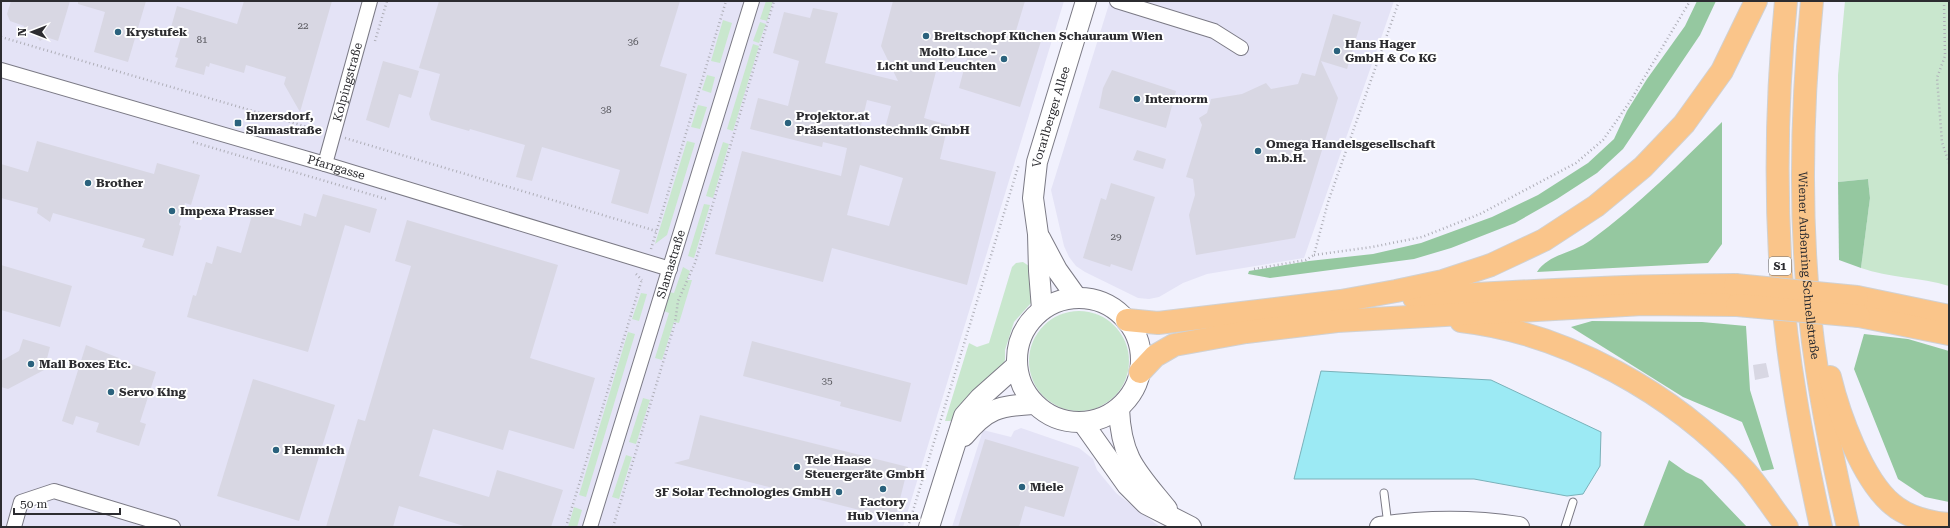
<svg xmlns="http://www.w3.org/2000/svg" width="1950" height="528" font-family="'Roboto Serif',serif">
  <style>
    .built { fill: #e4e3f6 }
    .green { fill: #c9e7ce }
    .forest { fill: #95c8a0 }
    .water { fill: #9ceaf4; stroke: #7ab1b9 }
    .building { fill: #d8d7e3; fill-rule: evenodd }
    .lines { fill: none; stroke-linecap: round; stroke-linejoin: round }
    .service-casing { stroke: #7b7a85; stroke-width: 9 }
    .minor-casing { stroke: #7b7a85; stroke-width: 16 }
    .secondary-casing { stroke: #7b7a85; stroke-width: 22 }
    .motorway-casing { stroke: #d1d1d1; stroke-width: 24 }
    .path { stroke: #aeaeb7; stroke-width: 2.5; stroke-dasharray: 1 3; stroke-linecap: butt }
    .service { stroke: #fff; stroke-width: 7 }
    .minor { stroke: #fff; stroke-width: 14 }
    .secondary { stroke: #fff; stroke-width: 20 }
    .motorway { stroke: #fac58a; stroke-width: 22 }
    .motorway-bridge-casing { stroke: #d1d1d1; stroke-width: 24; stroke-linecap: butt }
    .motorway-bridge { stroke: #fac58a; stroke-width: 22 }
    .poi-dot { fill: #2b627d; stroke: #fff; stroke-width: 1.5 }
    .labels { text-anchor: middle; stroke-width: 4; stroke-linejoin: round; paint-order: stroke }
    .number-label { font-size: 10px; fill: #57575d }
    .shield { fill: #fff; stroke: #6b6b6e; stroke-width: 1 }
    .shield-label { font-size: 11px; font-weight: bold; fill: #2c2c30 }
    .poi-label { font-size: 12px; font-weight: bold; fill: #2c2c30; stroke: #fff; text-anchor: start }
    .street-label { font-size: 12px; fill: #2c2c30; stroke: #fff }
  </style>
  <rect width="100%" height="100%" fill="#f1f1fd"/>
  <!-- built -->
  <g class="built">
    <polygon points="1,1 1064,1 903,527 1,527"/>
    <polygon points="1110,1 1394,1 1304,258 1207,274 1183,283 1159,297 1149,299 1138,298 1085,272 1076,266 1069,257 1064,246 1051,190"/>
    <polygon points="1021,428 1079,448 1093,459 1097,470 1116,493 1160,527 952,527 983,430 1011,437 1014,431"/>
  </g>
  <!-- green -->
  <g class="green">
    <polygon points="766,1 773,1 767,21 760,19"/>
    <path d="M1845,1h104v285c-29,-9 -60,-8 -88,-18l9,-70 -2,-19 -30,3v-107z"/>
    <polygon points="723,20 732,23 720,63 711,61"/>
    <polygon points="760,22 766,24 759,43 753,41"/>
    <polygon points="753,44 759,46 733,131 727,129"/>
    <polygon points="707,75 715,77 711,93 702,90"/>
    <polygon points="698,105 707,107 700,129 691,127"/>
    <polygon points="687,141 695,143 667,235 655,244"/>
    <polygon points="723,142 729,144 713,198 706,196"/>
    <polygon points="704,204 710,205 694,258 688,256"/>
    <polygon points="1023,262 1029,266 1034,294 1031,303 1014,322 1005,350 1005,360 1000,371 955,418 951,421 945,421 969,343 977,347 989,343 1012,267 1016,263"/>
    <polygon points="683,267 690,271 687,280 692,280 679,323 674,322 662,360 655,358 669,313 664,311 669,292 674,293"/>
    <polygon points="641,293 647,294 639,321 632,319"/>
    <circle cx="1079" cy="361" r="50"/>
    <polygon points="628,332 635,334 586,497 579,495"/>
    <polygon points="643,398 650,400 636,444 629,442"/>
    <polygon points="626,455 632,457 619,499 612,497"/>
    <polygon points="574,507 582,510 577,527 568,527"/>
  </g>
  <!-- forest -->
  <g class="forest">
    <polygon points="1697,1 1716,1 1700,35 1623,149 1597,173 1557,199 1515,223 1451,248 1414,259 1270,278 1248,274 1249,271 1309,261 1373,254 1421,243 1492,217 1538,195 1588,163 1614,139 1627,111 1647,79 1685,26"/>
    <path d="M1722,122v122l-14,19 -171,9c11,-18 37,-19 54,-32 48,-35 89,-77 131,-118z"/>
    <polygon points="1868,179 1870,198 1861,268 1839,260 1838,182"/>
    <polygon points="1592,321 1702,322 1746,326 1750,390 1774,469 1762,471 1742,422 1683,397 1571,327"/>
    <polygon points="1864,334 1908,339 1949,351 1949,502 1925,497 1898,479 1854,369"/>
    <polygon points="1669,460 1686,472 1702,480 1747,527 1643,527"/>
  </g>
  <!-- water -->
  <polygon class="water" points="1321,371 1491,380 1601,432 1600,466 1583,494 1567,496 1474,479 1294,479"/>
  <!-- building -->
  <g class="building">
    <polygon points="11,1 70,1 58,41 46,37 40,41 35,34 23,30 24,26 10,21 7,14"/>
    <polygon points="78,1 146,1 128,62 94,52 105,12 78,4"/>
    <polygon points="244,1 332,1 300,112 284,84 286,77 246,65 244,73 210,63 209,67 206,66 204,75 175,67 178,58 175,57 182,34 170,31 177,6 237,24"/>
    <polygon points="439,1 680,1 660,66 687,74 648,214 611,203 620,170 542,147 532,181 516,177 525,145 470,129 469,131 431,120 429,114 440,74 419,68"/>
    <path d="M893,1h132l-10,33 26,7 -21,66 -61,-19 10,-38 -21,12 -9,-2 -15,58 24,7 -8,34 56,13 -29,113 -135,-37 -9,34 -108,-28 27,-103 99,25 6,-28 -24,-6 -1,5 -72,-18 8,-31 30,8 11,-45 -26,-8 11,-41 26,6 3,-10 25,5 -13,50 73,18 -17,-35zM867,100l24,6 -7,26 -23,-6zM860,165l43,13 -14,48 -42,-11z"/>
    <polygon points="1333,14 1361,22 1347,69 1321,61 1338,98 1295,238 1196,255 1189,215 1195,195 1193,179 1186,177 1202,125 1199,118 1207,113 1211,99 1242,94 1266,83 1271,89 1298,84 1302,73 1315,76"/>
    <polygon points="383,61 419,71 411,98 399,94 389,128 366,120"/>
    <polygon points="1112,70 1176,91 1166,128 1099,108 1103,88"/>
    <polygon points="37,141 154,174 157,163 200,175 191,205 185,203 179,225 181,226 173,256 142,247 145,239 53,213 50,222 37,213 38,208 1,198 1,164 28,172"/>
    <polygon points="1137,150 1166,159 1163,169 1133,160"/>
    <polygon points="1111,183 1155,197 1132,271 1111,264 1110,267 1083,258 1101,198 1106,200"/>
    <polygon points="323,194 377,209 370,233 345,225 308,352 187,317 193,295 196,296 206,262 212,264 217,246 241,253 253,212 301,226 304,213 316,217"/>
    <polygon points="407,220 558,265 530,358 595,378 574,449 509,430 503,450 433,429 419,476 489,497 497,470 563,490 551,527 467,527 399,506 393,527 326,527 358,419 365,421 411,266 395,261"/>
    <polygon points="1,265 72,286 60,327 1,310"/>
    <polygon points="23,339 50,347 44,370 8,389 1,387 1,361 19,351"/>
    <polygon points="752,341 911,383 901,422 840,406 841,402 743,376"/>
    <polygon points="86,345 119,358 119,360 156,372 140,422 146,424 139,446 96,432 99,423 76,416 73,425 62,421"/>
    <polygon points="1766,363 1769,377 1755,380 1753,365"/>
    <polygon points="253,379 335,405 299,521 217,496"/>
    <polygon points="700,415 908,467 895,519 674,463 689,459"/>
    <polygon points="985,439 1079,467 1064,517 1025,506 1019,527 958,527"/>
  </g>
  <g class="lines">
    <!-- service casing -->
    <g class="service-casing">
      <g id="service">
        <polyline points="1384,493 1388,525"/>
        <polyline points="1565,527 1573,502"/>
      </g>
    </g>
    <!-- minor casing -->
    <g class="minor-casing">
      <g id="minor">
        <polyline points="1117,1 1214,31 1241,48"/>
        <path id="s1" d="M1,70l324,94 345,105"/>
        <path id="s2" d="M325,164l45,-163"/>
        <polyline points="14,527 21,502 54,491 173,527"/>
        <path id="s3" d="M590,527l162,-526"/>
      </g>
    </g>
    <!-- secondary casing -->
    <g class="secondary-casing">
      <g id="secondary">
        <polyline points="1040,238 1057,270 1077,298"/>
        <circle cx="1079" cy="360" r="62"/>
        <path id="s4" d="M1042,309l-3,-38 -1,-37 -5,-36 4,-36 49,-161"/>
        <path d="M1119,409c2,50 18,63 48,100"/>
        <polyline points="1083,423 1127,485 1146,504 1191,527"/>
        <path d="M964,436c23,-28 35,-30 69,-32"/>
        <polyline points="929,527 964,416 980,398 1016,366"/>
        <path d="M1380,527c47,-7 93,-7 139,0"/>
      </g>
    </g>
    <!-- motorway casing -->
    <g class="motorway-casing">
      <g id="motorway">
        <path d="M1786,1c-9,91 -11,181 -5,272 5,86 22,171 40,254"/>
        <path id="s5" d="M1812,1c-12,122 -14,247 5,369 8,52 19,105 31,157"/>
        <polyline points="1857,297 1949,316"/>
        <path d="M1414,298c107,-7 213,-13 321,-13"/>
        <polyline points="1859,316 1949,334"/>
        <polyline points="1127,320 1158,323 1341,301 1396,291 1443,281 1491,265 1544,240 1596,206 1643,167 1684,124 1722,71 1756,1"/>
        <path d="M1461,321c105,12 213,73 284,150 15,17 28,38 42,56"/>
        <polyline points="1140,372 1155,356 1174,345 1246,332 1337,321 1643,304 1737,305"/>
        <path d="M1830,377c9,37 32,102 62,127 15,13 38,19 57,20"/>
      </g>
    </g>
    <!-- path -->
    <g class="path">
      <polyline points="1399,1 1328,202 1314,255 1372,247 1422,237 1480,214 1576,163 1603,140 1629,103 1690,1"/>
      <polyline points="1944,1 1945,56 1937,78 1942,142 1949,163"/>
      <polyline points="1,37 321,131"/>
      <polyline points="375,41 387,1"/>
      <polyline points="345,138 656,231"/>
      <polyline points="193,142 386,199"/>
      <polyline points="651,249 726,1"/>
      <polyline points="1254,269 1306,260 1314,255"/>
      <polyline points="636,274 642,280"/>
      <polyline points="566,527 642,279"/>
      <polyline points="613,527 675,323 678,301 695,263 774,1"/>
      <polyline points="908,527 1019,164"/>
    </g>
    <!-- service -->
    <use href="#service" class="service"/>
    <!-- minor -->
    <use href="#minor" class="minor"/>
    <!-- secondary -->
    <use href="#secondary" class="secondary"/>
    <!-- motorway -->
    <use href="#motorway" class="motorway"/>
    <!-- motorway-bridge casing -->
    <g class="motorway-bridge-casing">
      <g id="motorway-bridge">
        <polyline points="1735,285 1857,297"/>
        <polyline points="1737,305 1859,316"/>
      </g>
    </g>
    <!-- motorway-bridge -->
    <use href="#motorway-bridge" class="motorway-bridge"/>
  </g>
  <!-- markers -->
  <g class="poi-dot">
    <circle cx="118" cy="32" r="4"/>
    <circle cx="926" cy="36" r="4"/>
    <circle cx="1337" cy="51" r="4"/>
    <circle cx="1004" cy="59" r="4"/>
    <circle cx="1137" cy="99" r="4"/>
    <rect x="234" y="119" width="8" height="8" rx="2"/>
    <circle cx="788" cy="123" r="4"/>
    <circle cx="1258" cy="151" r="4"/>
    <circle cx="88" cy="183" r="4"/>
    <circle cx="172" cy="211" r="4"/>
    <circle cx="31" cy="364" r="4"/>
    <circle cx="111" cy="392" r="4"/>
    <circle cx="276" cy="450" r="4"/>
    <circle cx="797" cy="467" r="4"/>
    <circle cx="1022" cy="487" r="4"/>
    <circle cx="883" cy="489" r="4"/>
    <circle cx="839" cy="492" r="4"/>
  </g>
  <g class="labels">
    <!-- number labels -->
    <g class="number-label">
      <text x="303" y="29">22</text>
      <text x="202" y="43">81</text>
      <text x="633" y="45">36</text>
      <text x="606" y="113">38</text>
      <text x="1116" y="240">29</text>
      <text x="827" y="384">35</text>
    </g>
    <!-- shield labels -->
    <rect class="shield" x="1769" y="257" width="22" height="18" rx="3"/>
    <g class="shield-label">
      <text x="1780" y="270">S1</text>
    </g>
    <!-- poi labels -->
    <g class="poi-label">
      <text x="126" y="36">Krystufek</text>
      <text x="934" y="40">Breitschopf Küchen Schauraum Wien</text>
      <text x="1345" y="48">Hans Hager<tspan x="1345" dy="14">GmbH &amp; Co KG</tspan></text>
      <text x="996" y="56" text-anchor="end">Molto Luce -<tspan x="996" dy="14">Licht und Leuchten</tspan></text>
      <text x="1145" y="103">Internorm</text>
      <text x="246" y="120">Inzersdorf,<tspan x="246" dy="14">Slamastraße</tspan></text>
      <text x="796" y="120">Projektor.at<tspan x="796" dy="14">Präsentationstechnik GmbH</tspan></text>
      <text x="1266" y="148">Omega Handelsgesellschaft<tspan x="1266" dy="14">m.b.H.</tspan></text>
      <text x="96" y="187">Brother</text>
      <text x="180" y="215">Impexa Prasser</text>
      <text x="39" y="368">Mail Boxes Etc.</text>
      <text x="119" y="396">Servo King</text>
      <text x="284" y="454">Flemmich</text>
      <text x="805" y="464">Tele Haase<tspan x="805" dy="14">Steuergeräte GmbH</tspan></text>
      <text x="1030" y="491">Miele</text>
      <text x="831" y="496" text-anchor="end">3F Solar Technologies GmbH</text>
      <text x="883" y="506" text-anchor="middle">Factory<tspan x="883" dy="14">Hub Vienna</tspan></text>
    </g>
    <!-- street labels -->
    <g class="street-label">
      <text dy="4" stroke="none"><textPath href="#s2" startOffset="85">Kolpingstraße</textPath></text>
      <text dy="4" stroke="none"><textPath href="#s4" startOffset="195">Vorarlberger Allee</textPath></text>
      <text dy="4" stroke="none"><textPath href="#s1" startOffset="349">Pfarrgasse</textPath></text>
      <text dy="4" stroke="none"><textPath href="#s3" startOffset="275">Slamastraße</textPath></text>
      <text dy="4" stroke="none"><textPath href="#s5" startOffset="265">Wiener Außenring Schnellstraße</textPath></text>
    </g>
  </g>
  <!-- border -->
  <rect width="1950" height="528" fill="none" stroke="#2c2c30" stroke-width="4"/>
  <!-- north arrow -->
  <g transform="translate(32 32) rotate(270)" stroke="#ffffff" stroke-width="3" paint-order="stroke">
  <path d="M0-3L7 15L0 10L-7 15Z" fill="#2c2c30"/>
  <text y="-6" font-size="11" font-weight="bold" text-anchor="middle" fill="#2c2c30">N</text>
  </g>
  <!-- scale -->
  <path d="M14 508v6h106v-6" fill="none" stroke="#2c2c30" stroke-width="2"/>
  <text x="20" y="508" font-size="12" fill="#2c2c30" stroke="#ffffff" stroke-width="3" paint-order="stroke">50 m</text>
</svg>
